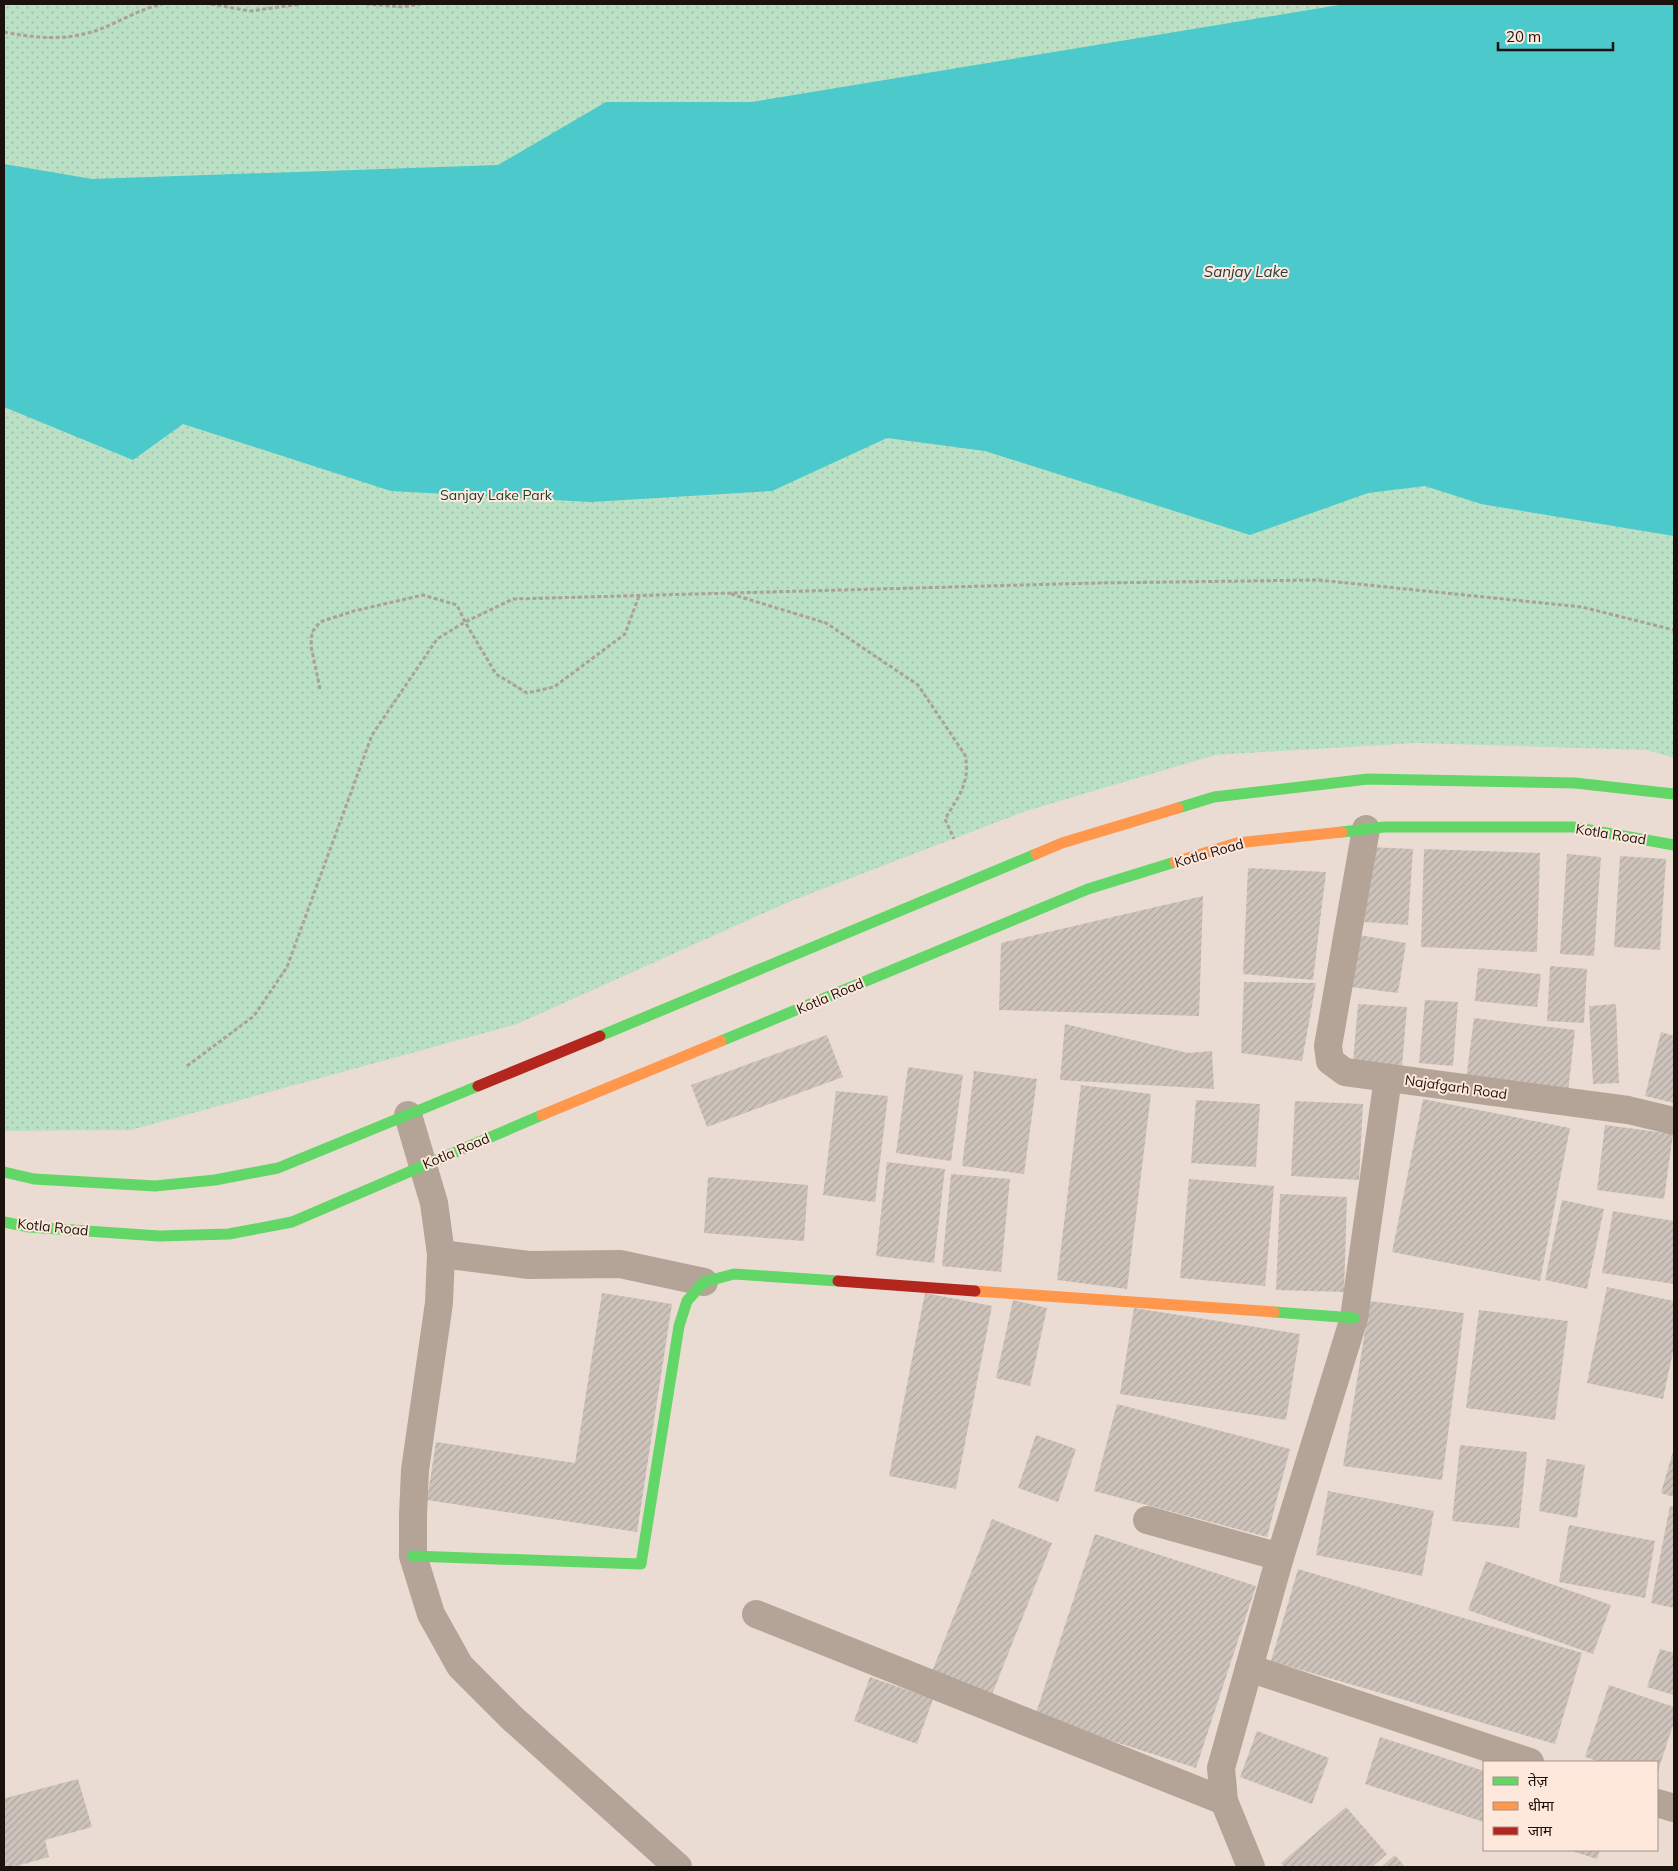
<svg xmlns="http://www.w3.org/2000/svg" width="1678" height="1871" font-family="Mulish,'Noto Sans Devanagari',sans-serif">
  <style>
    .green { fill: url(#green-dots) }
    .water { fill: #4bc9cb }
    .building { fill: url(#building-hatch) }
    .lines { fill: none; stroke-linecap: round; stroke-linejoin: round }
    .path { stroke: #ada096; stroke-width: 3; stroke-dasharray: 4 2.5; stroke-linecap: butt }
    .street { stroke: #b4a397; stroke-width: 28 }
    .fast { stroke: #63d668; stroke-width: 11 }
    .slow { stroke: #ff974d; stroke-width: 11 }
    .jam { stroke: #b3261e; stroke-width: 11 }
    .labels { text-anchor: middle; stroke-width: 4; stroke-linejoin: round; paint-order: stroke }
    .park-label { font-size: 14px; fill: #174530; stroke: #fee7db }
    .street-label { font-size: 14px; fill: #1c120d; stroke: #fee7db }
    .water-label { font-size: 15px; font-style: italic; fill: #233c3d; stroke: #fee7db }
  </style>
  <defs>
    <pattern id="green-dots" width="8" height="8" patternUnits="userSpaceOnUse" patternTransform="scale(1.25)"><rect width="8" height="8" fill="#bae0c5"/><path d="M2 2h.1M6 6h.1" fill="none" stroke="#9fbfa8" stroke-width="1.8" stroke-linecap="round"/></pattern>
    <pattern id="building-hatch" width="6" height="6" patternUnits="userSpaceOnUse" patternTransform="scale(1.25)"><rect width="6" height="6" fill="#cdc3bb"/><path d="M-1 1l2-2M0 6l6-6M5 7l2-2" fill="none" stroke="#afa6a0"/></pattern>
  </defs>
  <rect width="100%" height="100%" fill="#ebdcd3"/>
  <!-- green -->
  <polygon class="green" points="4,4 1674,4 1674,758 1646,750 1416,743 1215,755 1026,811 791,901 517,1024 131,1130 4,1131"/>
  <!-- water -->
  <polygon class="water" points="1345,4 1674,4 1674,536 1481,504 1425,486 1368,493 1250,535 985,451 887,438 772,491 591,502 391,491 183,424 133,460 4,407 4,164 92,179 498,165 606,102 752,102"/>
  <!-- building -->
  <g class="building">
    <polygon points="1369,847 1413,849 1408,925 1364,922"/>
    <polygon points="1424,849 1540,853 1537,952 1421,947"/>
    <polygon points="1567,854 1601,857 1594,956 1560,954"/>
    <polygon points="1620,856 1666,859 1660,950 1614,947"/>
    <polygon points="1248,868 1326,872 1313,980 1243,974"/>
    <polygon points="1203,896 1199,1016 999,1010 1001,943"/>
    <polygon points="1359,935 1406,943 1398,993 1351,987"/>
    <polygon points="1550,966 1587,969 1584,1023 1547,1021"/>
    <polygon points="1478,968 1541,974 1537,1007 1475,1001"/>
    <polygon points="1244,982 1316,983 1302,1061 1241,1053"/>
    <polygon points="1425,1000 1458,1002 1453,1066 1419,1063"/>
    <polygon points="1358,1004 1407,1007 1402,1066 1353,1062"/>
    <polygon points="1616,1004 1619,1083 1593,1084 1589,1006"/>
    <polygon points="1474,1018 1575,1030 1568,1092 1466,1080"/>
    <polygon points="1065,1024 1188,1053 1212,1051 1214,1089 1060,1080"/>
    <polygon points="1661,1032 1674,1036 1674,1103 1645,1096"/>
    <polygon points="827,1035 843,1077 707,1127 691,1085"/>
    <polygon points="908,1067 963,1075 951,1161 896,1153"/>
    <polygon points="974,1071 1037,1079 1024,1174 962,1166"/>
    <polygon points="1081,1085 1151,1094 1127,1289 1057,1280"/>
    <polygon points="836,1091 888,1096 875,1202 823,1195"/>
    <polygon points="1423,1099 1570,1128 1540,1281 1392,1252"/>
    <polygon points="1196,1100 1260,1104 1256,1167 1191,1163"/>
    <polygon points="1295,1101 1363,1104 1359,1180 1291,1176"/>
    <polygon points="1605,1125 1673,1134 1664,1199 1597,1190"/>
    <polygon points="887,1162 945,1169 934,1263 876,1256"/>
    <polygon points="951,1174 1010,1179 1001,1272 942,1266"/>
    <polygon points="708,1177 808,1185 804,1241 704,1233"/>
    <polygon points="1189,1179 1274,1186 1265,1286 1180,1278"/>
    <polygon points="1280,1194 1347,1197 1344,1292 1276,1290"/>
    <polygon points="1562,1200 1604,1209 1587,1289 1545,1280"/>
    <polygon points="1613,1211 1674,1221 1674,1284 1602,1273"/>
    <polygon points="1607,1287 1674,1301 1674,1347 1663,1399 1587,1383"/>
    <polygon points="602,1293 672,1304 637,1532 427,1500 436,1442 575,1463"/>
    <polygon points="925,1293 992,1306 956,1489 889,1476"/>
    <polygon points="1013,1300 1047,1308 1030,1386 996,1378"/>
    <polygon points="1370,1301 1464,1313 1442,1480 1343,1466"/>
    <polygon points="1134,1308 1300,1334 1286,1420 1120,1394"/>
    <polygon points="1479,1310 1568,1321 1555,1420 1466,1408"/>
    <polygon points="1117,1404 1290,1449 1267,1537 1094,1491"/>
    <polygon points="1036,1435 1076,1449 1058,1502 1018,1488"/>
    <polygon points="1460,1445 1527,1452 1519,1528 1452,1521"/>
    <polygon points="1674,1448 1674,1497 1661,1493"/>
    <polygon points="1547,1459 1585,1465 1577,1518 1539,1511"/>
    <polygon points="1328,1491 1434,1511 1422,1576 1316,1555"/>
    <polygon points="1670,1506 1674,1507 1674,1608 1651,1603"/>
    <polygon points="992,1519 1052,1543 991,1697 931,1674"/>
    <polygon points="1569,1525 1655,1541 1645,1598 1559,1582"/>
    <polygon points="1095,1534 1256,1586 1196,1768 1035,1716"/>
    <polygon points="1486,1561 1611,1605 1593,1654 1468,1610"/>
    <polygon points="1298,1569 1582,1653 1555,1744 1271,1661"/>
    <polygon points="1660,1649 1674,1653 1674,1695 1647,1687"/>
    <polygon points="870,1677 933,1699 917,1744 854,1721"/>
    <polygon points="1609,1685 1674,1707 1674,1722 1657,1774 1657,1762 1600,1762 1585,1757"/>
    <polygon points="1257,1731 1329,1758 1312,1804 1240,1777"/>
    <polygon points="1380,1737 1484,1771 1484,1822 1365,1784"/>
    <polygon points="78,1779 92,1827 45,1840 49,1857 13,1867 4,1867 4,1797 6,1798"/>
    <polygon points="1346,1807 1387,1854 1372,1867 1284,1867 1281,1863"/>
    <polygon points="1569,1850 1600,1850 1597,1859"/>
    <polygon points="1395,1855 1405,1867 1381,1867"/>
  </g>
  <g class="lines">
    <!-- path -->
    <g class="path">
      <polyline points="211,4 250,11 301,4"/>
      <polyline points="366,4 403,7 421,4"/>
      <path d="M4,32c31,6 60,9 91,-1 23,-8 44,-22 67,-27"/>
      <path d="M731,594l95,29 92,62 47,70c6,27 -7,42 -20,64l9,20"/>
      <polyline points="320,689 311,646 312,632 320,622 354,611 423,595 457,605 465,622 496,674 527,693 554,687 625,634 639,596"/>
      <polyline points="187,1066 254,1016 287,967 372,735 437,639 465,622 513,599 1097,583 1318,580 1582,607 1674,630"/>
    </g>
    <!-- street -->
    <g class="street">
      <polyline points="1366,829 1328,1046 1330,1061 1345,1072 1628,1110 1674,1121"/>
      <polyline points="408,1115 434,1203 441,1254 439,1303 415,1470 413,1515 413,1556 431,1614 460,1666 513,1719 678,1867"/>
      <polyline points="441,1254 529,1265 620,1264 704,1282"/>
      <polyline points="1147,1520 1280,1557"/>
      <polyline points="756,1614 1224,1801"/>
      <polyline points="1249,1668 1530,1762"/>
      <polyline points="1657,1803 1674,1808"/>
      <polyline points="1251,1867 1224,1801 1221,1768 1280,1557 1354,1318 1388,1078"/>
    </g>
    <!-- fast -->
    <g class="fast">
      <polyline points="1178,808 1214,797 1368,779 1575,783 1674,794"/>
      <polyline points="1342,832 1384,827 1573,827 1674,845"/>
      <polyline points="600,1036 1036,854"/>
      <polyline points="721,1041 1088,889 1175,862"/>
      <polyline points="4,1172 34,1179 155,1186 215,1180 278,1168 478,1086"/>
      <polyline points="4,1222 29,1227 159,1236 229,1234 292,1222 542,1115"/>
      <polyline points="1274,1312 1354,1318"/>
      <polyline points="413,1556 641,1564 679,1326 687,1301 704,1282 734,1274 838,1281"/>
    </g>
    <!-- slow -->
    <g class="slow">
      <polyline points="1036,854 1062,843 1178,808"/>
      <polyline points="1175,862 1237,843 1342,832"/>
      <polyline points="542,1115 721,1041"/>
      <polyline points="975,1291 1274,1312"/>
    </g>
    <!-- jam -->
    <g class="jam">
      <polyline points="478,1086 600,1036"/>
      <polyline points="838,1281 975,1291"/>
    </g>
  </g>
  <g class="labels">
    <!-- park labels -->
    <g class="park-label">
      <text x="496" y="500">Sanjay Lake Park</text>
    </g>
    <!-- street labels -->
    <g class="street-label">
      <text transform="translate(1611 834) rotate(9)" y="5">Kotla Road</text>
      <text transform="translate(1209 853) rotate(-16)" y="5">Kotla Road</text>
      <text transform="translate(830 996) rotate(-23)" y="5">Kotla Road</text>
      <text transform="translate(1456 1087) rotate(8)" y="5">Najafgarh Road</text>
      <text transform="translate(456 1151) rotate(-23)" y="5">Kotla Road</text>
      <text transform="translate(53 1227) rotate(6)" y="5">Kotla Road</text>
    </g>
    <!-- water labels -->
    <g class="water-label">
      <text x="1246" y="277">Sanjay Lake</text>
    </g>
  </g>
  <!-- border -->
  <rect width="1678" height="1871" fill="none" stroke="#1c120d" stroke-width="10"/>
  <!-- legend -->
  <rect x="1483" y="1761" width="175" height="90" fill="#fee7db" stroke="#a49289"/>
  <rect x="1493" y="1777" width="25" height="8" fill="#63d668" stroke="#a49289"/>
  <text x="1528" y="1786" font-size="15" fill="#1c120d">तेज़</text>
  <rect x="1493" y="1802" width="25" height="8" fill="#ff974d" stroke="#a49289"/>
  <text x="1528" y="1811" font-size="15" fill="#1c120d">धीमा</text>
  <rect x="1493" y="1827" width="25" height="8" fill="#b3261e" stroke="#a49289"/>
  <text x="1528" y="1836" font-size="15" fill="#1c120d">जाम</text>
  <!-- scale -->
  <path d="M1498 42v8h115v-8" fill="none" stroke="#1c120d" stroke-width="2.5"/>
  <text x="1506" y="42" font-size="15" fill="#1c120d" stroke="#fee7db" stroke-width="4" paint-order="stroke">20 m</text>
</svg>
